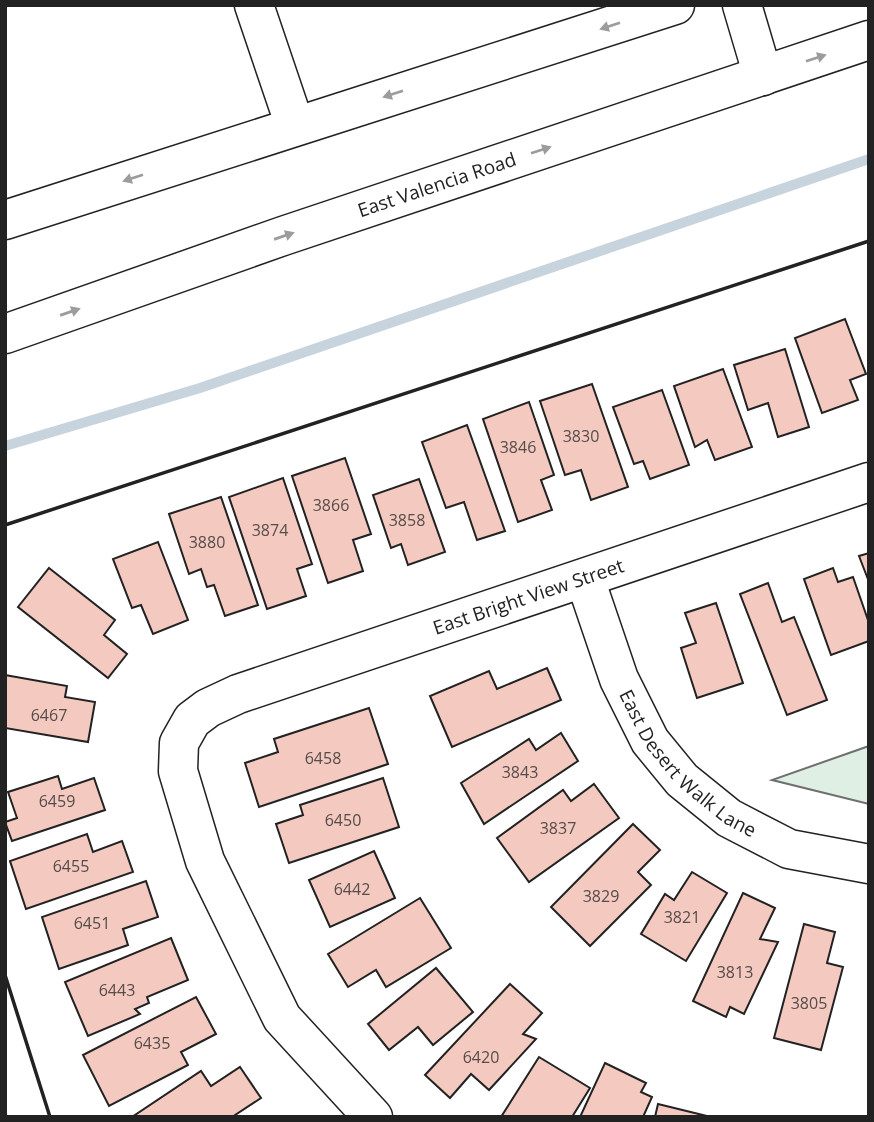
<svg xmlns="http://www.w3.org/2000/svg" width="874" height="1122" font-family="'Open Sans',sans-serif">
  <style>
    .green { fill: #e0efe3; stroke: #6f6f6f; stroke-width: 2 }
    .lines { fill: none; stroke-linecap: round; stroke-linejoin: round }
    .stream { stroke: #c7d3dd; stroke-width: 10 }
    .building { fill: #f3c9c0; stroke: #222; stroke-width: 2 }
    .minor-casing { stroke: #222; stroke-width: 41 }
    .major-casing { stroke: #222; stroke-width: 41 }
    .minor { stroke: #fff; stroke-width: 38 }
    .major { stroke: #fff; stroke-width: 38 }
    .wall { stroke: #222; stroke-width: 3.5 }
    .oneway { fill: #9c9c9c }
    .labels { text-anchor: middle; stroke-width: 5; stroke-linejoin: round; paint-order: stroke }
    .number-label { font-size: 16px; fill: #564c4a }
    .street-label { font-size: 19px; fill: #222; stroke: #fff }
  </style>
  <rect width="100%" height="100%" fill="#fff"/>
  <!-- green -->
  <polygon class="green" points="869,746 869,804 772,780"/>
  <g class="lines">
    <!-- stream -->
    <polyline class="stream" points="5,446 200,388 869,159"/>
  </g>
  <!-- building -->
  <g class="building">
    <polygon points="845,319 866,374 850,380 858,400 822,413 795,338"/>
    <polygon points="785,349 809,427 778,437 768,403 748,410 734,365"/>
    <polygon points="723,369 752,447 715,460 707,440 695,447 674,386"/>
    <polygon points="592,384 628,487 591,500 581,470 565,475 540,401"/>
    <polygon points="662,390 689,465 650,479 643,461 634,464 613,407"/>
    <polygon points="529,402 554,475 541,480 552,510 518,522 483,419"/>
    <polygon points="467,425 505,531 477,540 464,502 446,508 422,442"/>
    <polygon points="345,458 371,534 353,540 363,571 328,583 292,476"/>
    <polygon points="283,478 312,564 297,569 306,596 267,609 229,497"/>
    <polygon points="419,479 445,552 408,565 401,544 391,548 373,495"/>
    <polygon points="221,497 258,605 225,616 214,585 207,587 201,569 189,574 169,514"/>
    <polygon points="158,542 188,620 153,634 141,605 132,608 113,559"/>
    <polygon points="869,553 869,582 859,556"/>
    <polygon points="49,568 115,620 104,635 127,654 108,678 18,607"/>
    <polygon points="833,568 838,582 853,577 869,623 869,641 831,655 804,579"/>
    <polygon points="768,583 782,622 794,617 827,700 787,715 740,594"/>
    <polygon points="716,603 743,683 697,698 681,648 696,643 685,613"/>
    <polygon points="547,668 561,700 452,747 430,696 489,671 497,689"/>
    <polygon points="5,675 67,686 65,697 95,702 88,742 5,728"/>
    <polygon points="369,708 388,764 259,807 245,763 278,752 274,739"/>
    <polygon points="561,733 578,761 484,824 461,783 529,739 536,750"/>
    <polygon points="58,776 62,789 94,778 105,810 12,841 5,822 17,818 8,792"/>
    <polygon points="383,778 399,827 289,863 276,824 303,815 300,805"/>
    <polygon points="594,784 619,818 529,882 497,838 563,790 571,801"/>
    <polygon points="633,824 660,850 638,872 651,885 590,946 551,907"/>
    <polygon points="87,834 93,852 122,841 133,872 26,909 10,861"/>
    <polygon points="374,851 395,898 330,927 309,880"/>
    <polygon points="692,872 727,893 686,961 641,934 665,894 674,900"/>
    <polygon points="146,881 158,917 123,929 128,945 59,969 42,917"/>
    <polygon points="743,893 775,908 760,939 778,942 744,1014 730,1007 726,1017 693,1001"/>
    <polygon points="420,898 451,948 386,987 376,970 348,987 328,954"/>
    <polygon points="804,924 835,932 827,963 843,967 821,1050 774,1038"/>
    <polygon points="171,938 188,980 147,997 149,1003 135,1009 140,1014 88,1036 65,982"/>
    <polygon points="436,968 473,1012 433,1045 418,1027 389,1050 368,1024"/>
    <polygon points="510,984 542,1013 523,1034 536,1039 489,1090 471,1074 450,1098 425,1075"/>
    <polygon points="196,997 216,1034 181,1052 188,1065 109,1106 83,1055"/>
    <polygon points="539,1057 590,1088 572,1117 501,1117"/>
    <polygon points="605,1063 646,1083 641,1092 652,1097 643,1117 580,1117"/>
    <polygon points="240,1067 261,1098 232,1117 132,1117 201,1071 211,1086"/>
    <polygon points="658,1104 711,1117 655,1117"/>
  </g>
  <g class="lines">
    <!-- minor casing -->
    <g class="minor-casing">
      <g id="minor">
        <polyline points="254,5 295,126"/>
        <polyline points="742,5 763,76"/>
        <path id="s1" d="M585,579l34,100 31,62 32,39 47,38 60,31 80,15"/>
        <path id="s2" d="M373,1117l-91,-99 -77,-157 -27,-90 1,-28 13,-23 16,-12 30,-14 631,-212"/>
      </g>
    </g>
    <!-- major casing -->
    <g class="major-casing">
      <g id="major">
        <polyline points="5,220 675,5"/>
        <path id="s3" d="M5,334l278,-98 586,-196"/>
      </g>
    </g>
    <!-- minor -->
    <use href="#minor" class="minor"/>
    <!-- major -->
    <use href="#major" class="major"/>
    <!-- wall -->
    <g class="wall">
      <polyline points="5,525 869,241"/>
      <polyline points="5,975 50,1117"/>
    </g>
  </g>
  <!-- one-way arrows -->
  <defs><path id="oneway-solid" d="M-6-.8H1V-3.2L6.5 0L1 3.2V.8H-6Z" transform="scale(1.75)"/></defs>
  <g class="oneway">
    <use href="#oneway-solid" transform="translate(610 26) rotate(162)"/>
    <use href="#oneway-solid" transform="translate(816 58) rotate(-18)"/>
    <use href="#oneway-solid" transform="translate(393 94) rotate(162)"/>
    <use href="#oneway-solid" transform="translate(541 150) rotate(-18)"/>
    <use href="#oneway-solid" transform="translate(133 178) rotate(162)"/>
    <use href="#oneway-solid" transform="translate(284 236) rotate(-19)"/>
    <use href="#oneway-solid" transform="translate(70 312) rotate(-19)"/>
  </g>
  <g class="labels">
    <!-- number labels -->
    <g class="number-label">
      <text x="581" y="442">3830</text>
      <text x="518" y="453">3846</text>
      <text x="331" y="511">3866</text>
      <text x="407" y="526">3858</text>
      <text x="270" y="536">3874</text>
      <text x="207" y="548">3880</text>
      <text x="49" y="721">6467</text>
      <text x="323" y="764">6458</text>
      <text x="520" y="778">3843</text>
      <text x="57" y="807">6459</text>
      <text x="343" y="826">6450</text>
      <text x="558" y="834">3837</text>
      <text x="71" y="872">6455</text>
      <text x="352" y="895">6442</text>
      <text x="601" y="902">3829</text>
      <text x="682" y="923">3821</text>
      <text x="92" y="929">6451</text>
      <text x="735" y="978">3813</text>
      <text x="117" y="996">6443</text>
      <text x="809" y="1009">3805</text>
      <text x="152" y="1049">6435</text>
      <text x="481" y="1063">6420</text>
    </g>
    <!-- street labels -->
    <g class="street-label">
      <text dy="7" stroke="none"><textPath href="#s3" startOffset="457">East Valencia Road</textPath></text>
      <text dy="7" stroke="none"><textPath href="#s2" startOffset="817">East Bright View Street</textPath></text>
      <text dy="7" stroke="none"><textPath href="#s1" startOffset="217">East Desert Walk Lane</textPath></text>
    </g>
  </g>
  <!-- border -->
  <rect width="874" height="1122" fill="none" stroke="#222222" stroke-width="14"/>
</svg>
